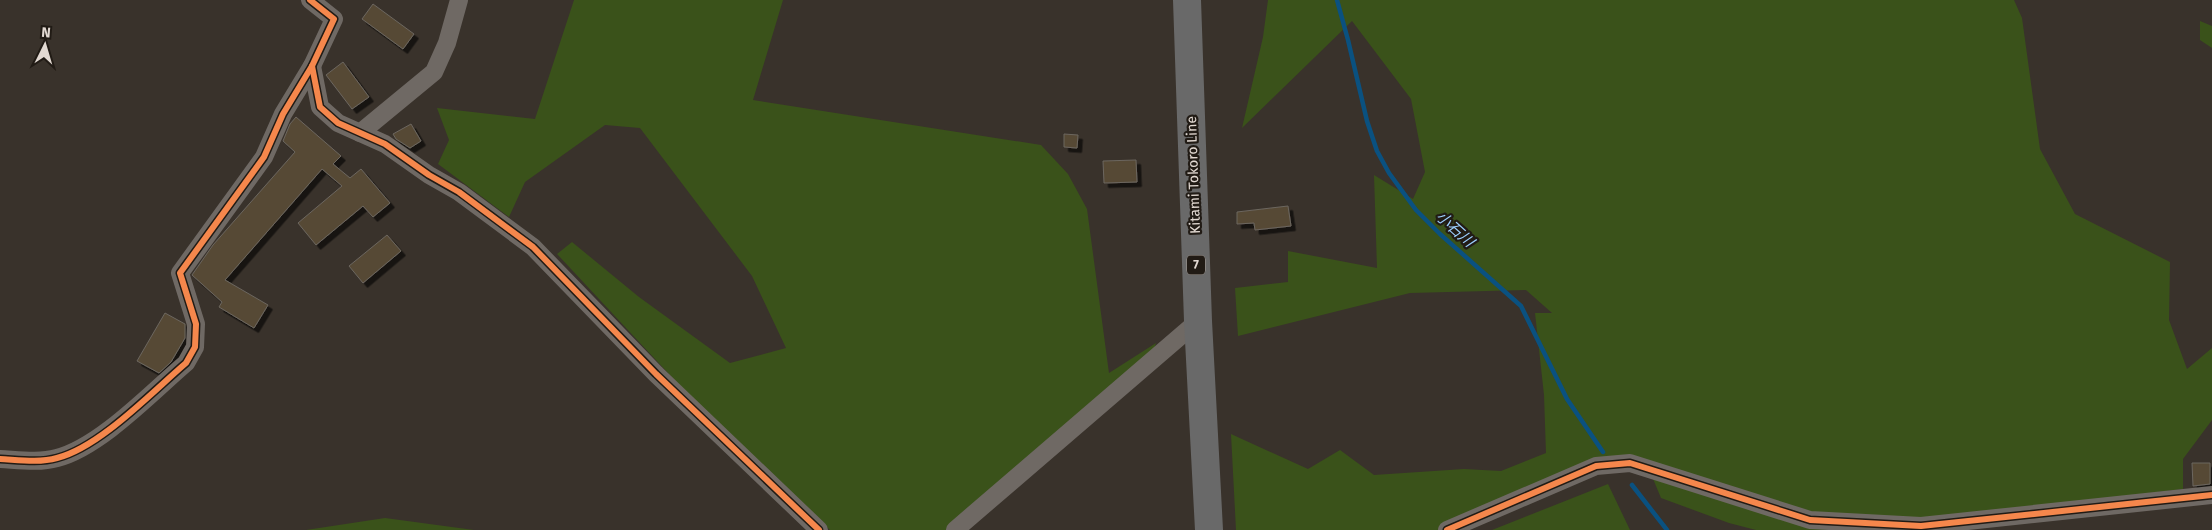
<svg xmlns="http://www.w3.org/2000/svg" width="2212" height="530" font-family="'Fira Sans','Noto Sans JP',sans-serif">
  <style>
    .green { fill: #3a521a }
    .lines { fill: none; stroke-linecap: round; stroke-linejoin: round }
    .stream { stroke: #0a5180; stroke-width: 4.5 }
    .building { fill: #564a36; stroke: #6c665f; filter: url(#shadow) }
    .minor { stroke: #6f6964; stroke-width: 18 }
    .primary { stroke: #696969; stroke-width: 28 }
    .cycleway-casing { stroke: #211b15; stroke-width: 9 }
    .cycleway { stroke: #f5874c; stroke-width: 6 }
    .labels { text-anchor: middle; stroke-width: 4.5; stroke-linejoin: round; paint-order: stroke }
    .shield { fill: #211b15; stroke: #a8a099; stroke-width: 1 }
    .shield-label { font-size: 12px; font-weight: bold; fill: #e2d9d2 }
    .street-label { font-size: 14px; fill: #e2d9d2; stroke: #211b15 }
    .water-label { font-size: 15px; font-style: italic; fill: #9bcefc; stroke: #211b15 }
  </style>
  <defs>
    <filter id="shadow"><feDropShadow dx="4.5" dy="4.5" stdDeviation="0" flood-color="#0009"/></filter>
  </defs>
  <rect width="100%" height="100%" fill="#39322b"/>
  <!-- green -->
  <g class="green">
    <polygon points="574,0 783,0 753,100 1041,145 1068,174 1087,209 1109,373 1156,343 1151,358 946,530 830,530 710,418 557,254 572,242 639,297 730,363 786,348 752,276 640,128 605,125 525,182 509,217 438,164 449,140 437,108 535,119"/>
    <polygon points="1268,0 2014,0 2022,18 2040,149 2075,214 2170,262 2169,320 2187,369 2212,348 2212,420 2183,459 2183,489 1957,516 1947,530 1756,530 1729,523 1661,498 1646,462 1600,457 1439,530 1236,530 1231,434 1308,469 1340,450 1374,475 1464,469 1501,471 1546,453 1544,395 1535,313 1552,313 1526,290 1410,293 1238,336 1235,288 1288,282 1288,251 1377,268 1374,175 1413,199 1425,172 1411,99 1352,21 1242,128 1263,37"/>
    <polygon points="2200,21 2212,26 2212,48 2200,40"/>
    <polygon points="1608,484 1630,530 1492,530"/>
    <polygon points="385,518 474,530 306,530"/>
  </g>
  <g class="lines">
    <!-- stream -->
    <g class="stream">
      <polyline points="1337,0 1348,40 1367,121 1377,151 1389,173 1416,210 1440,234 1521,306 1567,399 1603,452"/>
      <polyline points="1632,485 1667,530"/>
    </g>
  </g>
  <!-- building -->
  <g class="building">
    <polygon points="373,4 414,34 403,49 362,19"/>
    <polygon points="343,62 369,97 352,109 326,75"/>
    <polygon points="296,117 341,156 333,164 350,178 361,169 390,203 373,217 363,206 316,245 298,223 342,186 322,169 225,280 268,305 254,328 219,307 222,302 192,275 213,245 295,152 283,141 290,124"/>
    <polygon points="411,124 421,141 410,148 396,139 393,134"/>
    <polygon points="1064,134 1078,135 1077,148 1064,147"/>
    <polygon points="1136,160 1137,182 1104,183 1103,161"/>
    <polygon points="1288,206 1291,226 1255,230 1254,223 1237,224 1237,212"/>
    <polygon points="387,235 401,251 363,283 349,266"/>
    <polygon points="165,313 185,324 185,338 171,362 159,373 137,361"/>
    <polygon points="2192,463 2210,463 2210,484 2193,486"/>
  </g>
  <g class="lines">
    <!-- minor -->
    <g class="minor">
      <polyline points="312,66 320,107 338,123 385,144 429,175 459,192 533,247 656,374 819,530"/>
      <polyline points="360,133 434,72 447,43 459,0"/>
      <path d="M0,459c19,1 39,4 57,-1 43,-11 95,-66 129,-95l9,-16 1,-23 -16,-51 84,-116 19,-43 29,-48 22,-47 -24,-19"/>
      <polyline points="955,530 1198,321"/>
      <polyline points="1447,530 1596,466 1630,463 1810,520 1921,526 2212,495"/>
    </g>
    <!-- primary -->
    <polyline class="primary" points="1187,0 1198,321 1209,530"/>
    <!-- cycleway casing -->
    <g class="cycleway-casing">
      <g id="cycleway">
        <polyline points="312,66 320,107 338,123 385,144 429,175 459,192 533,247 656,374 819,530"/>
        <path d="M0,459c19,1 39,4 57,-1 43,-11 95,-66 129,-95l9,-16 1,-23 -16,-51 84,-116 19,-43 29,-48 22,-47 -24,-19"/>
        <polyline points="1447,530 1596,466 1630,463 1810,520 1921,526 2212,495"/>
      </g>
    </g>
    <!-- cycleway -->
    <use href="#cycleway" class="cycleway"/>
  </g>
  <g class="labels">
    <!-- shield labels -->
    <rect class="shield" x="1187" y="255.5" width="18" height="19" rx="4"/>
    <g class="shield-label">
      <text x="1196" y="269">7</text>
    </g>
    <!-- street labels -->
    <g class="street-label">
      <text transform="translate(1193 175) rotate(-92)" y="5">Kitami Tokoro Line</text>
    </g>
    <!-- water labels -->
    <g class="water-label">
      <text transform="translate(1455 229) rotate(42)" y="5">小石川</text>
    </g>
  </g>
  <!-- north arrow -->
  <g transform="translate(45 45) rotate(5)" stroke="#211b15" stroke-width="4" paint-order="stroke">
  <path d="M0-4L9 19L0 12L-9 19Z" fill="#e2d9d2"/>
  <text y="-8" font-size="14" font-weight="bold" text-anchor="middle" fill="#e2d9d2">N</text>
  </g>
</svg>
